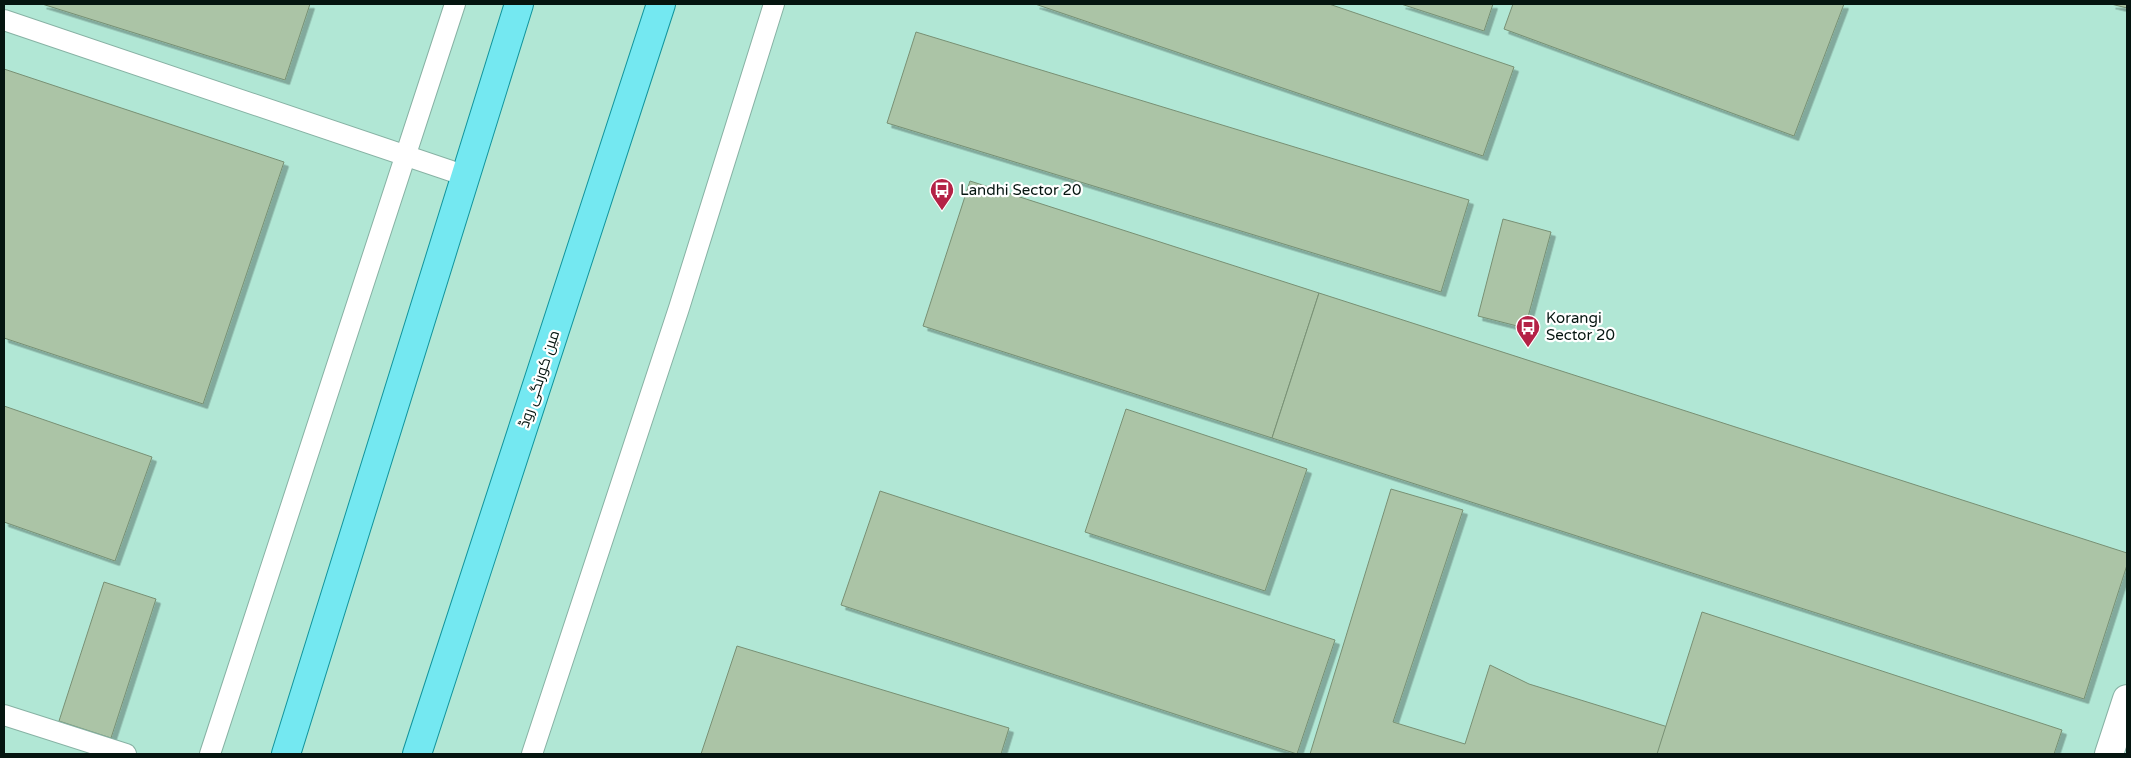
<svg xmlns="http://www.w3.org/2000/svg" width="2131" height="758" font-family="'Varela Round',Cairo,sans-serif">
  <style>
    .built { fill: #b1e7d5 }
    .building { fill: #abc4a6; stroke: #789074; filter: url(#shadow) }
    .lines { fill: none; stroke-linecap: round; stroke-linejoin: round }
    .service-casing { stroke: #87b2a4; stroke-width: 22 }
    .minor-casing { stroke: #87b2a4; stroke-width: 30 }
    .primary-casing { stroke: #11949c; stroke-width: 30 }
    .service { stroke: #fff; stroke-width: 20 }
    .minor { stroke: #fff; stroke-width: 28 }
    .primary { stroke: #74e8f1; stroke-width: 28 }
    .labels { text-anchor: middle; stroke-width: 4.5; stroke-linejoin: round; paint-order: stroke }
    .poi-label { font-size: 15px; fill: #051510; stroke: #fff; text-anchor: start }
    .street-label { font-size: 15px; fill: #051510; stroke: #fff }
  </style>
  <defs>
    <filter id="shadow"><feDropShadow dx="4.5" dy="4.5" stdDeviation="0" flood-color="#0004"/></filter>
  </defs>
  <rect width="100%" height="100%" fill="#c4f0e1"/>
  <!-- built -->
  <polygon class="built" points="4,4 2127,4 2127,741 2123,754 4,754"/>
  <!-- building -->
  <g class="building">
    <polygon points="42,4 310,4 285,80"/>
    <polygon points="1035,4 1329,4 1514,67 1483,156"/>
    <polygon points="1401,4 1493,4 1484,31"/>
    <polygon points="1513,4 1844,4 1794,136 1504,29"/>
    <polygon points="2111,4 2127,4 2127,8"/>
    <polygon points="916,32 1469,200 1441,292 887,123"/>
    <polygon points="4,69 284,162 203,404 4,338"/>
    <polygon points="970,181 1319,293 1272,438 923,326"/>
    <polygon points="1503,219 1551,232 1525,328 1478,316"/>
    <polygon points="1319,293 2127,553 2127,565 2084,699 1272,438"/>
    <polygon points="4,406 152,457 115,561 4,522"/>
    <polygon points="1126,409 1307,469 1265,591 1085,532"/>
    <polygon points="1391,489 1463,510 1393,722 1465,744 1490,665 1529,684 1697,736 1691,754 1310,754"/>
    <polygon points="880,491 1335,640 1297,754 841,605"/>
    <polygon points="104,582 156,599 111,738 59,721"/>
    <polygon points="1702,612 2062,730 2054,754 1657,754"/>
    <polygon points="737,646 1009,728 1001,754 701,754"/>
  </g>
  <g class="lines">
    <!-- service casing -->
    <g class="service-casing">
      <g id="service">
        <polyline points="4,20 466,176"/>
        <polyline points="4,715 126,754"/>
        <polyline points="210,754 455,4"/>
        <polyline points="532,754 679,308 774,4"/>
      </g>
    </g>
    <!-- minor casing -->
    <g class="minor-casing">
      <polyline id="minor" points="2109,754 2127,699"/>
    </g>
    <!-- primary casing -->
    <g class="primary-casing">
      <g id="primary">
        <polyline points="286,754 519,4"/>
        <polyline points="417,754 661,4"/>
      </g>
    </g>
    <!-- service -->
    <use href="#service" class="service"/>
    <!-- minor -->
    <use href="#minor" class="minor"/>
    <!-- primary -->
    <use href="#primary" class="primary"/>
  </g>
  <!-- icons -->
  <defs>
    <g id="bus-pin" transform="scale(1.25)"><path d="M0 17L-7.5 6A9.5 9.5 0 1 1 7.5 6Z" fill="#b42246" stroke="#fff"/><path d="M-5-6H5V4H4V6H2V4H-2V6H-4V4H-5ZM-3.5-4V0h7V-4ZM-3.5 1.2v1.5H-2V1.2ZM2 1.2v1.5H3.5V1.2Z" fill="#fff"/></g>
  </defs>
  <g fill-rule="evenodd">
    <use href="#bus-pin" x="942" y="190"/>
    <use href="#bus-pin" x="1528" y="327"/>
  </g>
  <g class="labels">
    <!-- poi labels -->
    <g class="poi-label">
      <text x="960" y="195">Landhi Sector 20</text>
      <text x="1546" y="323">Korangi<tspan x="1546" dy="17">Sector 20</tspan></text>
    </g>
    <!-- street labels -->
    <g class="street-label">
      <text transform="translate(539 379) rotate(-72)" y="5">مین کورنگی روڈ</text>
    </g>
  </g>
  <!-- border -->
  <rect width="2131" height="758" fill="none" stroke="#051510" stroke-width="10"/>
</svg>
